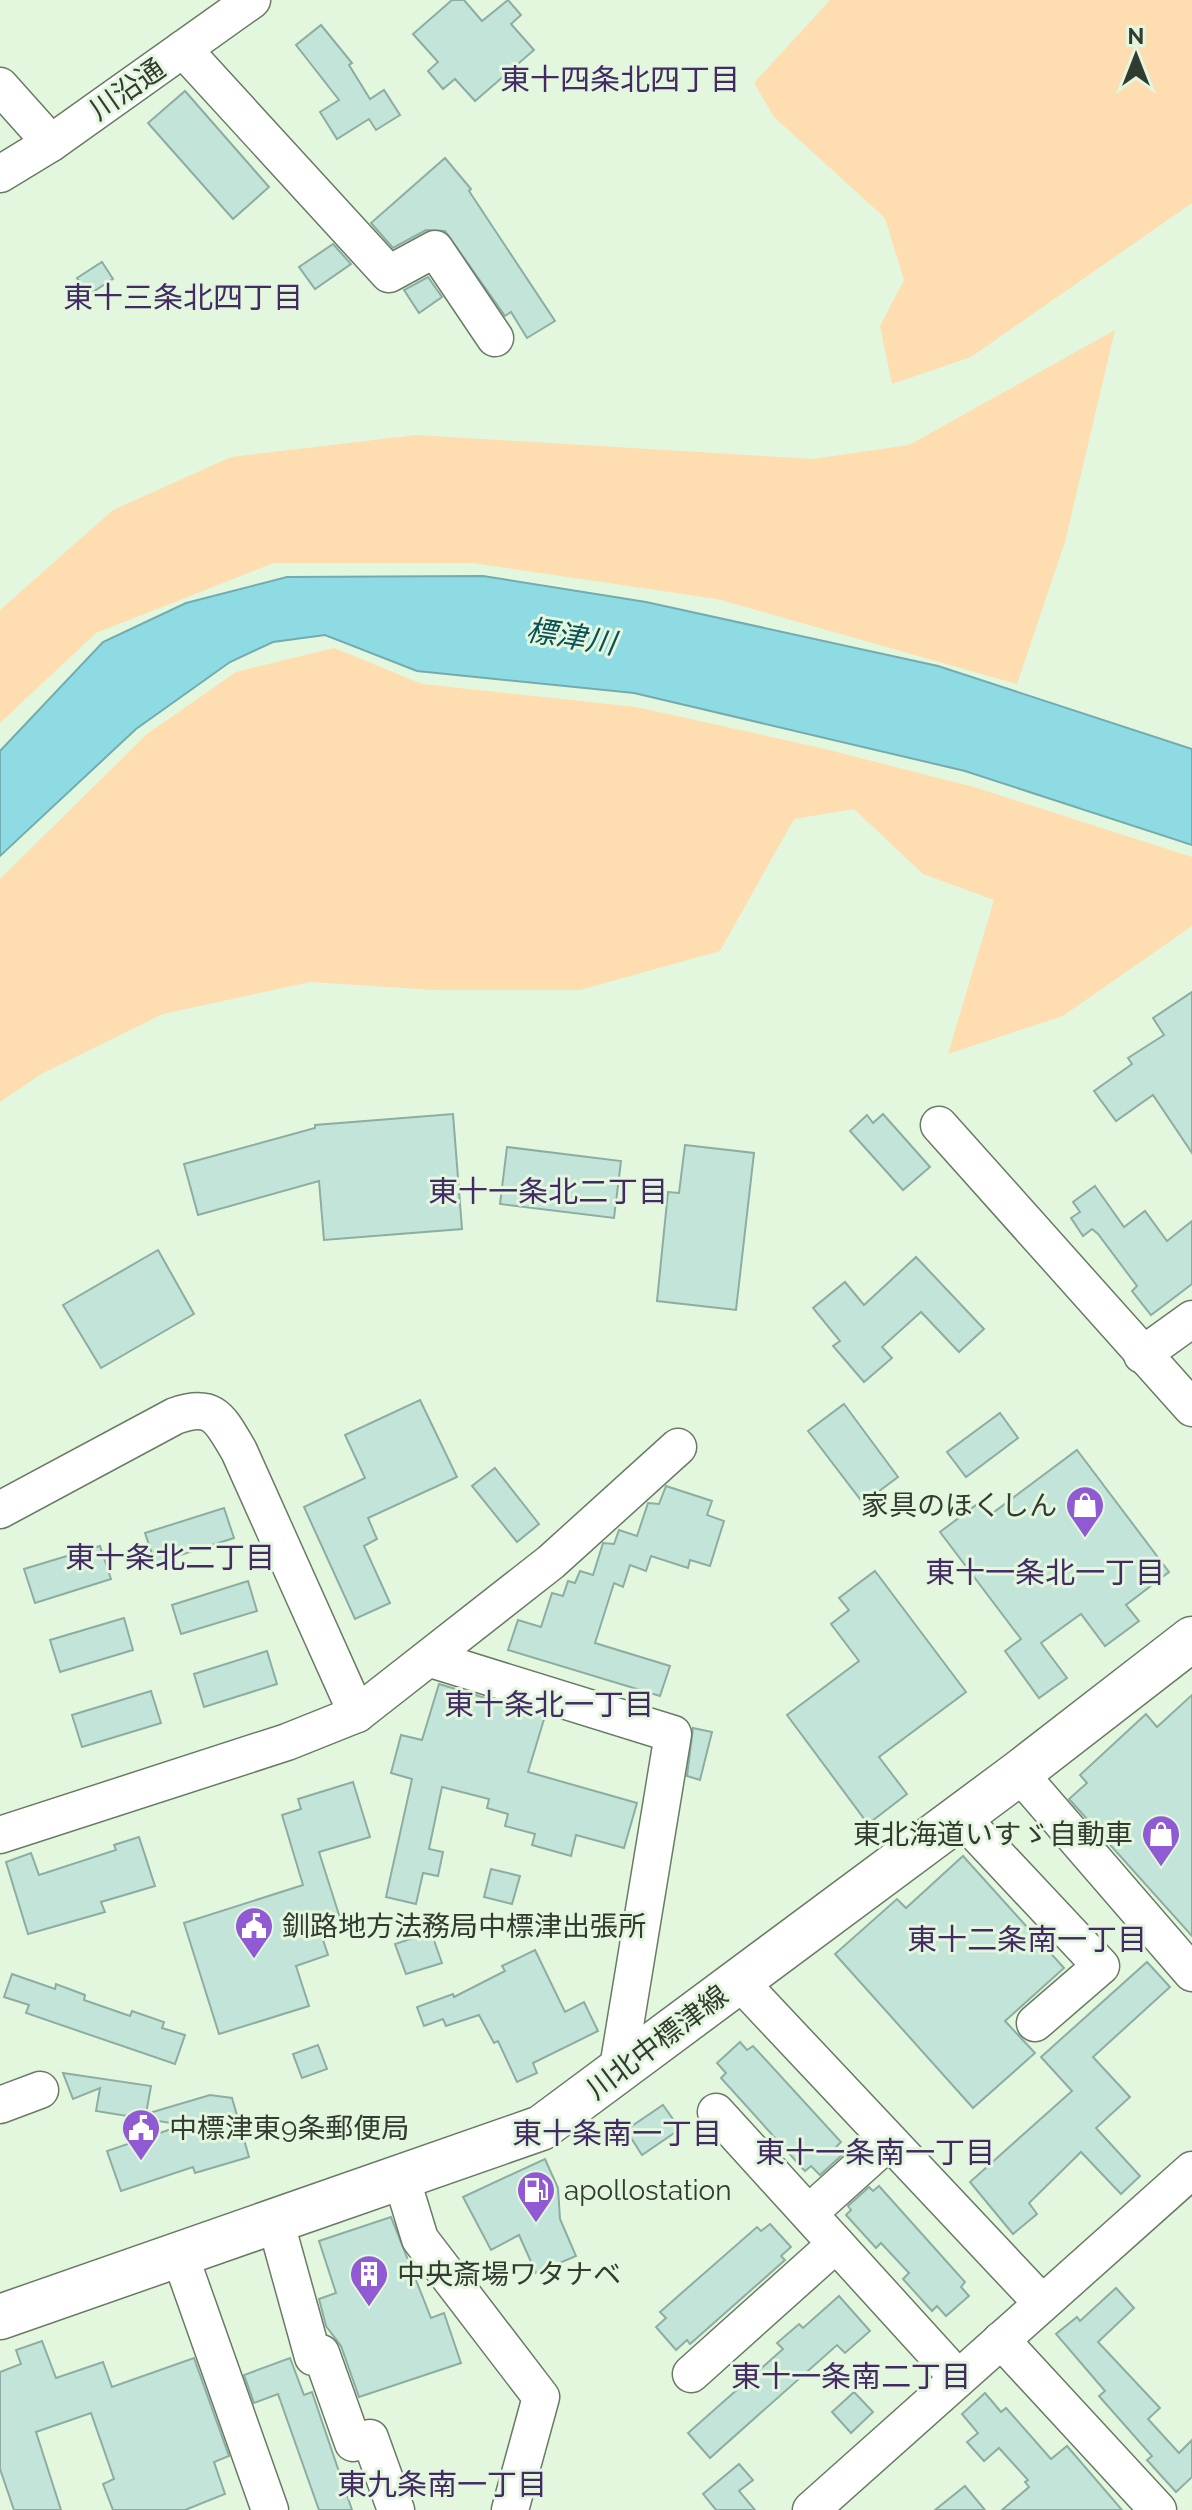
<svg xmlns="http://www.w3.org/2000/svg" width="1192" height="2510" font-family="Raleway,'Noto Sans JP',sans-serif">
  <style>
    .green { fill: #feddb0 }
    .water { fill: #8fdbe4; stroke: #73abae; stroke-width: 2 }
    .building { fill: #c3e4d8; stroke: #8dada2; stroke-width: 2 }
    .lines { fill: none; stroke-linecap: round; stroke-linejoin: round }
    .minor-casing { stroke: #697b65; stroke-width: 39 }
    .major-casing { stroke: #697b65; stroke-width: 47 }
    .minor { stroke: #fff; stroke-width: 36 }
    .major { stroke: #fff; stroke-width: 44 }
    .labels { text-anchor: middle; stroke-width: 6; stroke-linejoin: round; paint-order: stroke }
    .street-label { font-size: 28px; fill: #333b31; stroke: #e3f7de }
    .poi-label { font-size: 28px; fill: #333b31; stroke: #e3f7de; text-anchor: start }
    .neighbourhood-label { font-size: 30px; fill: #432a64; stroke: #e3f7de }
    .water-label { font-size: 30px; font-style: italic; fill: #0a5056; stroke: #e3f7de }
  </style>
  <rect width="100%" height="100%" fill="#e3f7de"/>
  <!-- green -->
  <g class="green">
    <polygon points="830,0 1192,0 1192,203 971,357 892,384 880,326 904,280 885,218 774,117 754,83"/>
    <polygon points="1115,330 1065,542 1017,684 717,599 472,563 274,563 96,633 0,723 0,610 113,510 231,457 416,435 813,459 909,445"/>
    <polygon points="334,648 422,684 636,707 821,748 974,787 1192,857 1192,926 1063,1016 948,1054 994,900 923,874 854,809 794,819 720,951 580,990 435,990 310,982 163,1014 43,1073 0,1102 0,879 147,734 236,672"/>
  </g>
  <!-- water -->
  <polygon class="water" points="483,576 646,602 938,666 1192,749 1192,845 965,771 634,693 417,671 325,635 273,642 230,662 136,729 0,856 0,751 103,642 186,603 287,577"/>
  <!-- building -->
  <g class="building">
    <polygon points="452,0 464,0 482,21 508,0 521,15 511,24 534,50 475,101 455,79 443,89 428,71 438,62 413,34"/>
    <polygon points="321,25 352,63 349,65 370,99 384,90 400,115 376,130 369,119 337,139 320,112 339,100 296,45"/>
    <polygon points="185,91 269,187 233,219 148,123"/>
    <polygon points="445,158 471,189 469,191 555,321 527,338 511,312 505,316 445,231 426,230 393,248 371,223"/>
    <polygon points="333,244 351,264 315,289 299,267"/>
    <polygon points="102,262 113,279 88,295 77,278"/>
    <polygon points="428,277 442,297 419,313 404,290"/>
    <polygon points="1192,992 1192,1153 1153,1095 1116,1121 1094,1091 1132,1064 1128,1058 1164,1035 1153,1018"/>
    <polygon points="453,1114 462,1229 324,1240 319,1181 198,1215 184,1164 315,1128 315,1125"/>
    <polygon points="883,1114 930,1167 903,1190 850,1131 867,1115 873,1123"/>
    <polygon points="685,1145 754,1153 736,1310 657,1301 668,1192 679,1193"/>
    <polygon points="507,1147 621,1161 614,1218 500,1204"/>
    <polygon points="1095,1186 1124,1227 1145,1211 1167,1241 1192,1221 1192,1284 1151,1315 1132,1291 1137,1286 1098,1234 1092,1229 1083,1236 1071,1218 1080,1212 1073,1202"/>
    <polygon points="158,1250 194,1314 101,1368 63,1305"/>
    <polygon points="916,1257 984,1329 959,1352 921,1312 882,1347 892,1358 864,1382 833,1346 840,1341 813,1308 845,1282 864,1305"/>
    <polygon points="420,1400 457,1477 368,1518 377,1539 364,1546 390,1603 355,1619 304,1507 365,1478 345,1435"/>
    <polygon points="844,1404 898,1477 863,1503 808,1431"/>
    <polygon points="1000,1413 1018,1438 966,1477 947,1452"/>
    <polygon points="1077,1450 1169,1572 1126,1605 1139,1621 1105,1646 1081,1614 1041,1643 1067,1678 1039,1698 1005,1651 1021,1639 940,1532 980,1502 990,1515"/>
    <polygon points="495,1468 539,1524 517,1542 472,1486"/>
    <polygon points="666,1486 712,1501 707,1515 724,1521 710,1566 690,1560 688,1568 651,1556 646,1571 630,1565 623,1587 614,1583 595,1643 670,1666 660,1696 508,1650 518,1620 541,1627 552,1593 563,1596 568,1581 575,1583 580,1571 593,1575 603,1543 614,1544 619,1530 637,1536 648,1503 659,1504"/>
    <polygon points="224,1508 234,1538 155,1563 145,1533"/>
    <polygon points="100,1546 111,1579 35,1603 24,1569"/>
    <polygon points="875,1571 966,1692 879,1757 907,1794 868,1824 787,1715 859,1661 831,1624 849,1610 839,1598"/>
    <polygon points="248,1581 257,1611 181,1634 172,1605"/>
    <polygon points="124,1618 133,1650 60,1672 50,1640"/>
    <polygon points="267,1651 277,1684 204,1707 194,1674"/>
    <polygon points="439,1684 545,1716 528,1772 637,1803 624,1848 576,1835 571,1856 532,1845 535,1834 505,1826 508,1814 487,1808 489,1799 442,1787 429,1849 443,1852 438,1876 423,1873 416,1904 386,1897 412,1779 391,1773 401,1735 422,1740"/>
    <polygon points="151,1691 161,1723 82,1747 72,1715"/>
    <polygon points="1192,1695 1192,1936 1069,1799 1087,1783 1080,1775 1146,1714 1157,1727"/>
    <polygon points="693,1728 712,1732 700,1780 687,1776"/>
    <polygon points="353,1782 370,1837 319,1852 340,1918 318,1925 328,1955 296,1966 309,2006 219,2034 184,1923 303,1885 282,1815 301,1809 298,1799"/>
    <polygon points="139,1837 155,1886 101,1902 105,1912 28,1934 6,1862 31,1853 39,1875 116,1850 114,1845"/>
    <polygon points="963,1856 1064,1968 1005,2021 1035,2053 973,2108 835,1954 897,1899 906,1908"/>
    <polygon points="491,1869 520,1876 512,1904 484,1897"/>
    <polygon points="431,1932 442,1963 406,1974 395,1944"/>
    <polygon points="535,1950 565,2012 584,2002 598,2031 533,2063 537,2073 517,2082 498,2041 494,2043 479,2015 446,2026 443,2019 424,2026 417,2007 453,1994 454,1997 505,1971 502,1966"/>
    <polygon points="1147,1962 1170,1987 1093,2057 1130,2097 1096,2128 1140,2176 1121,2194 1081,2152 1029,2203 1037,2214 1013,2234 970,2182 1072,2091 1041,2057"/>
    <polygon points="12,1974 55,1989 56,1984 85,1995 84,2000 130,2016 132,2011 164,2022 162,2028 185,2035 175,2064 26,2013 29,2005 4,1997"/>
    <polygon points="740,2042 747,2050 753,2046 841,2142 836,2147 842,2155 820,2175 811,2166 805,2171 721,2078 726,2073 717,2063"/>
    <polygon points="318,2045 327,2069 302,2078 293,2054"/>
    <polygon points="63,2073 151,2086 146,2114 210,2095 232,2098 249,2157 195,2173 193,2167 121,2191 107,2151 183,2125 96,2111 100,2088 73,2099"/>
    <polygon points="663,2105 680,2129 642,2155 626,2130"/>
    <polygon points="545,2159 558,2188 560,2219 576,2256 536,2273 519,2235 491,2250 463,2197"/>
    <polygon points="879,2186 965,2282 961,2287 969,2296 946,2316 937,2306 932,2311 903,2279 909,2273 881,2243 876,2248 846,2215 851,2210 848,2206 869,2187 873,2191"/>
    <polygon points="391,2217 431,2318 444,2313 461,2363 359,2397 341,2346 326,2326 319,2299 336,2293 319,2241"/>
    <polygon points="770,2224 791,2247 781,2256 785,2260 690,2344 687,2340 676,2350 656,2327 666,2318 660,2312 757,2227 761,2231"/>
    <polygon points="1116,2288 1134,2308 1098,2342 1160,2408 1148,2419 1179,2453 1192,2440 1192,2477 1176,2492 1147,2460 1152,2456 1099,2396 1105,2391 1056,2334 1077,2317 1080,2321"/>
    <polygon points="839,2296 870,2331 845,2353 837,2345 710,2458 688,2433 783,2349 777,2343 799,2324 803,2328"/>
    <polygon points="42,2341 56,2378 103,2362 112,2387 194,2358 229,2456 214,2462 225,2494 185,2510 113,2510 103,2484 114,2479 91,2413 36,2432 61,2510 14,2510 0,2469 0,2372 21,2364 16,2350"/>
    <polygon points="290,2358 304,2395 312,2392 352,2510 319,2510 278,2394 254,2403 244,2375"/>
    <polygon points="854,2392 873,2412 851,2433 832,2412"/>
    <polygon points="985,2393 1001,2412 1006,2408 1051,2459 1067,2446 1122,2510 1002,2510 1029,2487 1025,2482 1028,2480 999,2448 984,2461 967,2442 978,2433 962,2414"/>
    <polygon points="739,2464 753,2480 739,2491 755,2510 716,2510 703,2494"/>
    <polygon points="965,2486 985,2510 935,2510"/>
  </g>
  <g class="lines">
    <!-- minor casing -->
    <g class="minor-casing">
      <g id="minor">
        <polyline points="183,49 389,274 435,249 495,338"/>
        <polyline points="0,86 51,143"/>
        <polyline points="0,174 51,143 252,0"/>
        <polyline points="939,1125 1192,1408"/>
        <polyline points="1142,1355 1192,1319"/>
        <path d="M0,1510l175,-94c39,-14 45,3 64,35l118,263"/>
        <polyline points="431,1659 673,1734 617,2074"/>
        <polyline points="1019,1773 1192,1973"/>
        <polyline points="960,1816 1101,1966 1035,2023"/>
        <polyline points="0,1835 287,1742 357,1714 551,1562 678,1447"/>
        <polyline points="738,1980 1041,2302"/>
        <polyline points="0,2105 40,2090"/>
        <polyline points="716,2112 958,2378"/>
        <polyline points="401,2177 420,2239 541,2397 510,2510"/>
        <polyline points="809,2213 889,2141"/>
        <polyline points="275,2220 313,2357 321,2353 353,2443 370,2438 396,2510"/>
        <polyline points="179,2253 270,2510"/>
        <polyline points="1001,2340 1158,2510"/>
        <polyline points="691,2374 836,2244"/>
        <polyline points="811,2510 1192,2170"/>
      </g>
    </g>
    <!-- major casing -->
    <g class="major-casing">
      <polyline id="major" points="0,2317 541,2128 1019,1773 1192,1639"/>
    </g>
    <!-- minor -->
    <use href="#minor" class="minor"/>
    <!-- major -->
    <use href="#major" class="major"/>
  </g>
  <!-- icons -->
  <defs>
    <g id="shop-pin" transform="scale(2)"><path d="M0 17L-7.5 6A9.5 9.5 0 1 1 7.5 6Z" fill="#8f5ad3" stroke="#e3f7de"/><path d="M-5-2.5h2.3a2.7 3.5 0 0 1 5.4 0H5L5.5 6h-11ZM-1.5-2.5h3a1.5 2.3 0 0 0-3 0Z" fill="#fff"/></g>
    <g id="civic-pin" transform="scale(2)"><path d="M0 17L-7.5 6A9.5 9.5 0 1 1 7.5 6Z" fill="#8f5ad3" stroke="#e3f7de"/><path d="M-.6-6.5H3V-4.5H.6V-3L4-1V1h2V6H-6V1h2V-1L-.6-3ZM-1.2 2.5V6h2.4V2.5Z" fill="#fff"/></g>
    <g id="fuel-pin" transform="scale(2)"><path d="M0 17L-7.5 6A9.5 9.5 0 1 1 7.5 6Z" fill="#8f5ad3" stroke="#e3f7de"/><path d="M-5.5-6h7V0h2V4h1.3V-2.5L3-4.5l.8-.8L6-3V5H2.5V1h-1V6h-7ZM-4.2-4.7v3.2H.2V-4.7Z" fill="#fff"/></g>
    <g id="building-pin" transform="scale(2)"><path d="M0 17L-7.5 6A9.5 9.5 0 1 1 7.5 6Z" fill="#8f5ad3" stroke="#e3f7de"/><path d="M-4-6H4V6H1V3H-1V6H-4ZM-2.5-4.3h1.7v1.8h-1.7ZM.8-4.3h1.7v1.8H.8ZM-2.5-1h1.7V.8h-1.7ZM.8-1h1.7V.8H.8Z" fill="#fff"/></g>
  </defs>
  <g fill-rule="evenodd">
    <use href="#shop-pin" x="1085" y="1505"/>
    <use href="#shop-pin" x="1161" y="1834"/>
    <use href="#civic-pin" x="254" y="1926"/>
    <use href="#civic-pin" x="141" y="2128"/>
    <use href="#fuel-pin" x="536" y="2190"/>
    <use href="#building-pin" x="369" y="2274"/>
  </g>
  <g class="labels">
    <!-- street labels -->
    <g class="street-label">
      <text transform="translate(127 89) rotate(-35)" y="10">川沿通</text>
      <text transform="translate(657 2042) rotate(-37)" y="10">川北中標津線</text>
    </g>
    <!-- poi labels -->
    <g class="poi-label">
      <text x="1057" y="1515" text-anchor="end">家具のほくしん</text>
      <text x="1133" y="1844" text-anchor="end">東北海道いすゞ自動車</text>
      <text x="282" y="1936">釧路地方法務局中標津出張所</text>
      <text x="169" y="2138">中標津東9条郵便局</text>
      <text x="564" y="2200">apollostation</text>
      <text x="397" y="2284">中央斎場ワタナベ</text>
    </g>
    <!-- neighbourhood labels -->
    <g class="neighbourhood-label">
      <text x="620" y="90">東十四条北四丁目</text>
      <text x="183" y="308">東十三条北四丁目</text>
      <text x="548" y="1202">東十一条北二丁目</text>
      <text x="170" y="1568">東十条北二丁目</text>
      <text x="1045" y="1583">東十一条北一丁目</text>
      <text x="549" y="1715">東十条北一丁目</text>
      <text x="1027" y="1950">東十二条南一丁目</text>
      <text x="617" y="2144">東十条南一丁目</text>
      <text x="875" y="2163">東十一条南一丁目</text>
      <text x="851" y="2387">東十一条南二丁目</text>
      <text x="442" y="2495">東九条南一丁目</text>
    </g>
    <!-- water labels -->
    <g class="water-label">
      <text transform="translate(571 637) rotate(9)" y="10">標津川</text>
    </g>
  </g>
  <!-- north arrow -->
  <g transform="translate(1136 56)" stroke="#e3f7de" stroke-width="6" paint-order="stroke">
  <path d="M0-6L14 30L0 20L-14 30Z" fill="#333b31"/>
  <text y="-12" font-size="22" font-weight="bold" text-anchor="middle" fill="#333b31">N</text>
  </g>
</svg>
